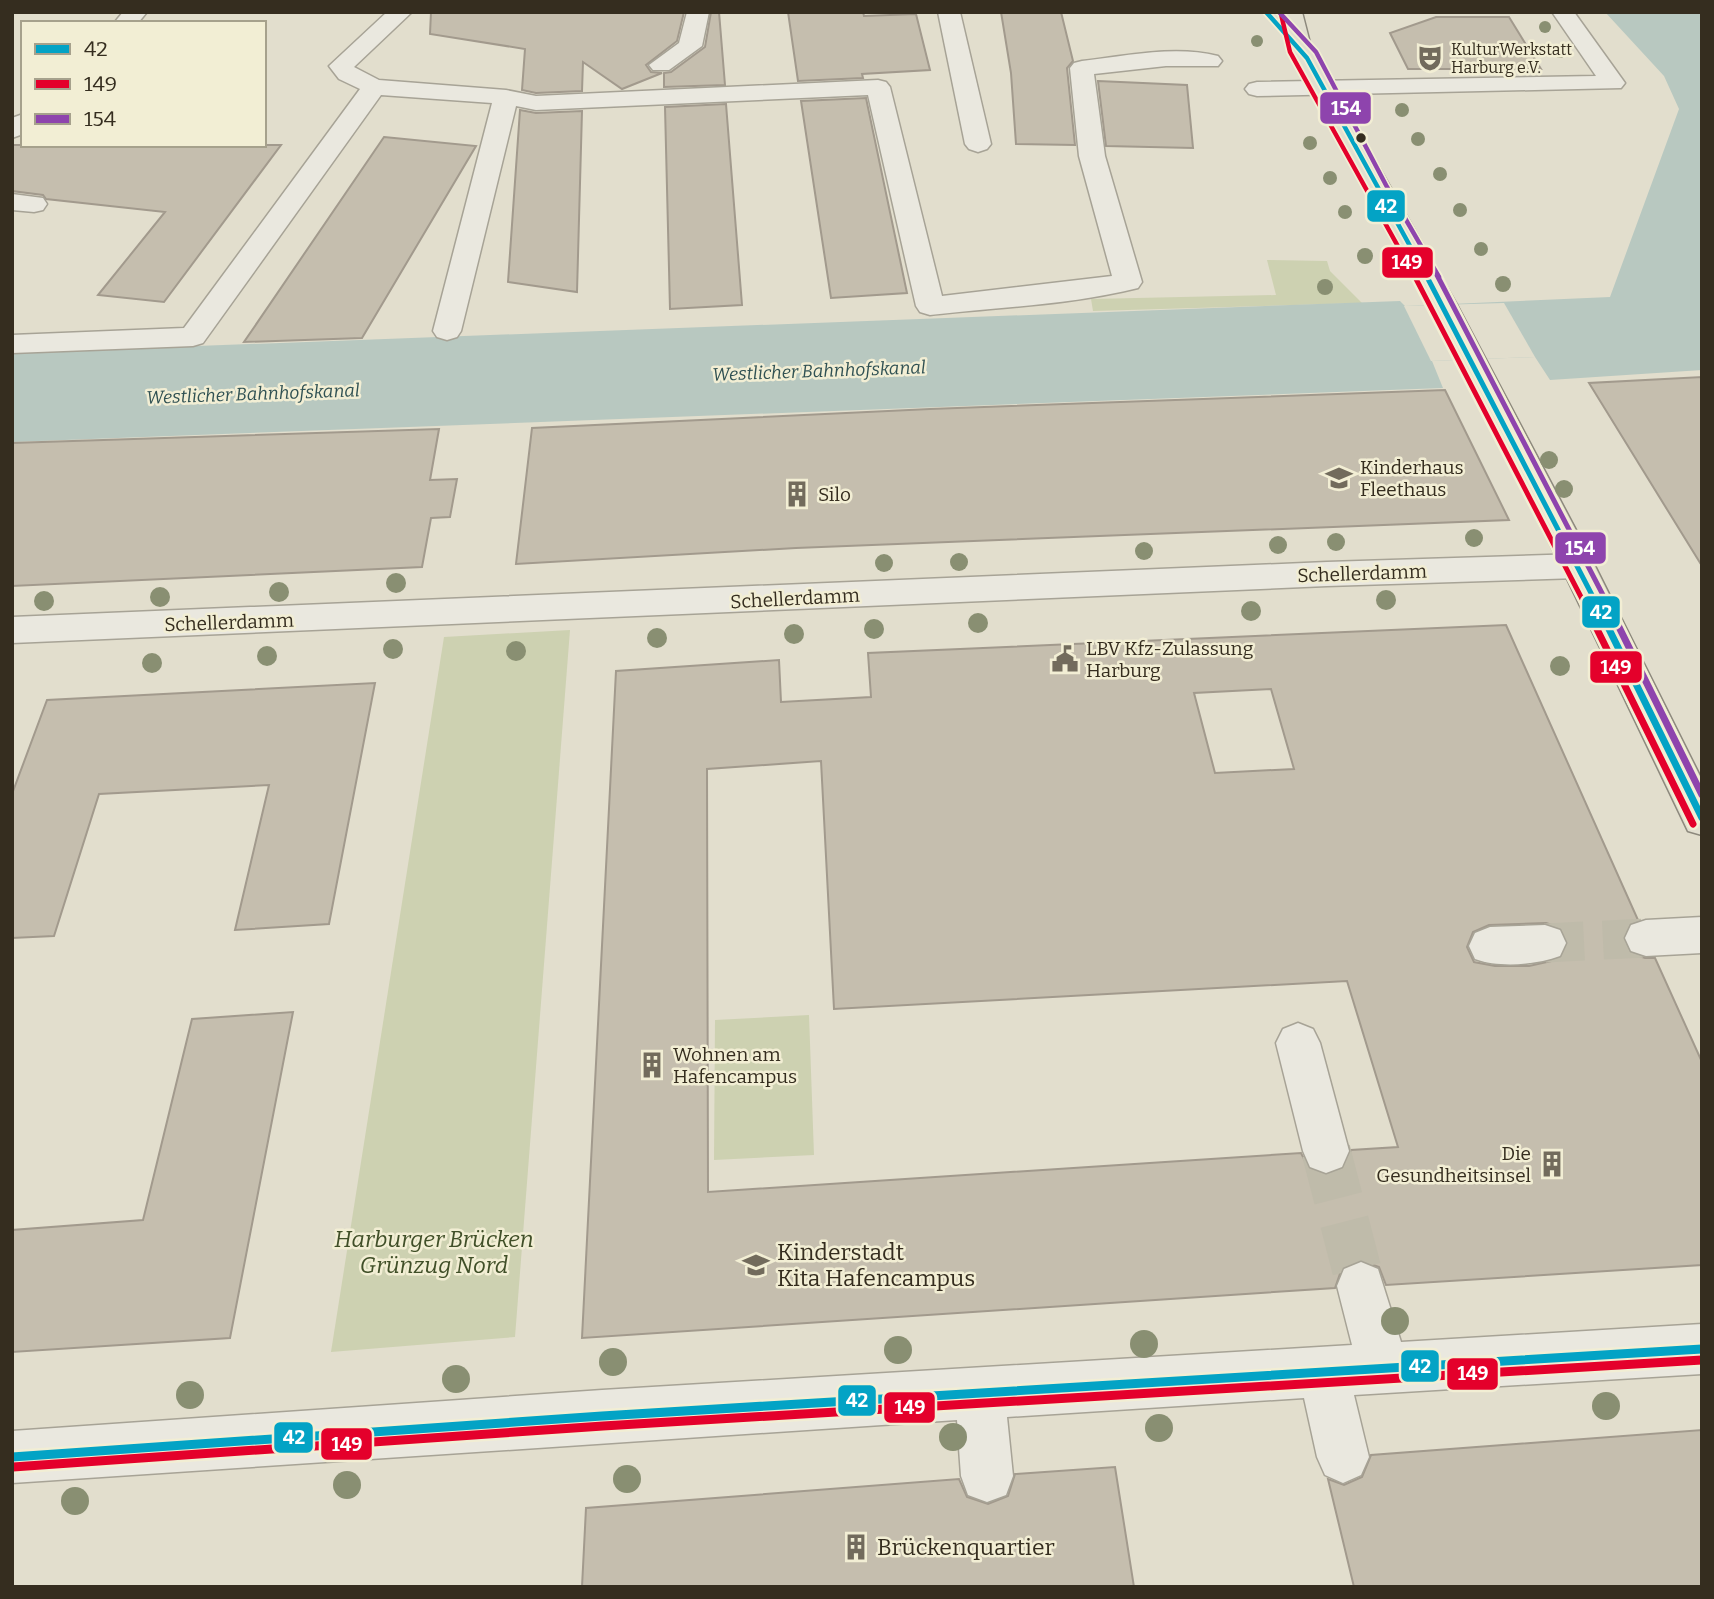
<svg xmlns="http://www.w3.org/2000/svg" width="1714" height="1599" font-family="Bitter,serif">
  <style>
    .green { fill: #cdd1b1 }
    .water { fill: #b8c8c0 }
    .pier { fill: #e2decd }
    .building { fill: #c5beae; stroke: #a29a8d; stroke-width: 2; fill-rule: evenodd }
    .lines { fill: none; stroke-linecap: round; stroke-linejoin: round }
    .minor-tunnel-far1 { stroke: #bfbbaa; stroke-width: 39; stroke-dasharray: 39 19; stroke-linecap: butt }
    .minor-tunnel { stroke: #bfbbaa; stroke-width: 49; stroke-dasharray: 49 24; stroke-linecap: butt }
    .minor-casing { stroke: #a7a396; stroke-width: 3 }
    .major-casing { stroke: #8d897d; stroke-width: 3 }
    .minor { fill: #eae8df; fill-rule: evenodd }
    .major { fill: #e2dfd0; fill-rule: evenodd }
    .bus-1-far3-casing { stroke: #f2eed4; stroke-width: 8 }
    .bus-1-far2-casing { stroke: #f2eed4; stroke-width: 10 }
    .bus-1-far1-casing { stroke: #f2eed4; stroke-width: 12 }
    .bus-1-casing { stroke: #f2eed4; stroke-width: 14 }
    .bus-2-far3-casing { stroke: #f2eed4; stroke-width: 8 }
    .bus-2-far2-casing { stroke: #f2eed4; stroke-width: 10 }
    .bus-2-far1-casing { stroke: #f2eed4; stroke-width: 12 }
    .bus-2-casing { stroke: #f2eed4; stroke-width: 14 }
    .bus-3-far2-casing { stroke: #f2eed4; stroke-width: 8 }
    .bus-3-far1-casing { stroke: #f2eed4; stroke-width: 10 }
    .bus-3-casing { stroke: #f2eed4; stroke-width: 12 }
    .bus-1-far3 { stroke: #03a3c5; stroke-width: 4.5 }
    .bus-1-far2 { stroke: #03a3c5; stroke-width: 5 }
    .bus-1-far1 { stroke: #03a3c5; stroke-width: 7 }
    .bus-1 { stroke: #03a3c5; stroke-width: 9 }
    .bus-2-far3 { stroke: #e4002b; stroke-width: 4.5 }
    .bus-2-far2 { stroke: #e4002b; stroke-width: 5 }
    .bus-2-far1 { stroke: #e4002b; stroke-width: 7 }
    .bus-2 { stroke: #e4002b; stroke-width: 9 }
    .bus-3-far2 { stroke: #8e44ad; stroke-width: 4.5 }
    .bus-3-far1 { stroke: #8e44ad; stroke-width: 5 }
    .bus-3 { stroke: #8e44ad; stroke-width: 7 }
    .tree { fill: #898f72 }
    .bus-dot { fill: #352d1f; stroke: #f2eed4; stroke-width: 2.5 }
    .labels { text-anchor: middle; stroke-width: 5; stroke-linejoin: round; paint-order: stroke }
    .far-poi-label { font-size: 16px; fill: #352d1f; stroke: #f2eed4; text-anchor: start }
    .far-water-label { font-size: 18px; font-style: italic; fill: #305153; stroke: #f2eed4 }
    .poi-label { font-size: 19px; fill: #352d1f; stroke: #f2eed4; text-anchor: start }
    .street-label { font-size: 19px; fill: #352d1f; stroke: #f2eed4 }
    .near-park-label { font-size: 23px; font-style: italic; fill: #404f28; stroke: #f2eed4 }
    .near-poi-label { font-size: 23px; fill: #352d1f; stroke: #f2eed4; text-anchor: start }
    .line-badge { stroke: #f2eed4; stroke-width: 2.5 }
    .badge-label { font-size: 19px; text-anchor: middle; font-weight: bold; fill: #fff }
  </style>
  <rect width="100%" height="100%" fill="#e2decd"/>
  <!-- green -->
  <g class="green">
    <polygon points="1267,260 1327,261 1330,271 1362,303 1093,311 1091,299 1276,295"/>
    <polygon points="570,630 515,1337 331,1352 444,637"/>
    <polygon points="809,1015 814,1155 714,1160 715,1020"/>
  </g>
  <!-- water -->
  <polygon class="water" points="1605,12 1702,12 1702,370 1550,380 1535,357 1432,361 1443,388 12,442 12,353 1400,301 1405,306 1610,297 1679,109 1664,76"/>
  <!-- pier -->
  <polygon class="pier" points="1504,303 1535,357 1431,361 1404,306"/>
  <!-- building -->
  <g class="building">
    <polygon points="431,12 684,12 677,41 646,65 651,72 662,73 622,89 583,62 582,91 536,93 522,90 525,49 430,34"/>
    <polygon points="711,12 719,12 725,85 664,87 664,73 671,72 705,47"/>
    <polygon points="788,12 863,12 864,16 916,14 930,70 862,74 863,78 798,81"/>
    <polygon points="1001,12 1061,12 1073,61 1067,68 1075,145 1016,144 1011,73"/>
    <polygon points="1436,17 1509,17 1541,69 1408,69 1390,33"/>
    <polygon points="1098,81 1187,85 1193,148 1106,146"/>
    <polygon points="866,98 907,293 831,298 801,101"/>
    <polygon points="726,104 742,305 670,309 665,107"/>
    <polygon points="520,110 536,113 582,111 577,292 508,282"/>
    <polygon points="384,137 476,146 362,338 244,342"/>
    <polygon points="12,145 281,145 164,302 98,295 165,212 46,199 43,195 12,191"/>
    <polygon points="1702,377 1702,566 1589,383"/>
    <polygon points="1445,390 1509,520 796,548 516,564 532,428 930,409"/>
    <polygon points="439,429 430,480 457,479 450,517 431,518 422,567 12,586 12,443"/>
    <path d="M1506,625l132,295 -9,4 -6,15 7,14 15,5h10l47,104v203l-316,20 -7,-18 -19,-7 -18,8 -7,20 -753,50 34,-667 163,-11 2,42 90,-5 -3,-44zM1271,689l23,80 -79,4 -21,-80zM821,761l13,248 513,-28 51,166 -47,3 -7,18 -17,7 -18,-6 -8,-16 -593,39 -1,-423zM1546,923l15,5 7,14 -7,17 -32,7h-34l-21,-4 -7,-15 6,-15 16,-7z"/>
    <polygon points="375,683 329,924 235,930 269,785 99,794 54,936 12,938 12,794 47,700"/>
    <polygon points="293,1012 230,1338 12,1352 12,1230 143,1220 192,1019"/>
    <polygon points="1702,1430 1702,1587 1354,1587 1328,1479 1344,1485 1362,1477 1371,1455"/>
    <polygon points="1115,1467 1134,1587 582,1587 586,1508 959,1479 967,1497 988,1504 1008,1496 1015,1474"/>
  </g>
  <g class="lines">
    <!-- minor-tunnel-far1 -->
    <polyline class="minor-tunnel-far1" points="1545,943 1646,938"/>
    <!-- minor-tunnel -->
    <polyline class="minor-tunnel" points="1326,1151 1361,1286"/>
    <!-- minor casing -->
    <g class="minor-casing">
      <g id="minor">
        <polygon points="123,12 147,12 138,23 114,23"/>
        <path d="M387,12h25l-58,55 25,13 127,10 30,6 342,-16 8,2 4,5 52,209 170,-20 -33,-120 -9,-88 4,-5 8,-2c44,-5 93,-16 136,-5l4,5 -4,5h-52l-72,8 11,82 37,126 -4,6c-68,17 -139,19 -208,27l-10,-3 -4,-6 -48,-211 -332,15 -20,-4 -55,225 -4,6 -10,3 -10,-3 -4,-6 59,-228 -111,-8 -178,248 -10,3 -181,7v-18l172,-7 176,-239 -21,-10 -10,-13z"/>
        <polygon points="687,12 709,12 702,46 669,70 653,70 649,65 679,43"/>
        <polygon points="938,12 960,12 991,144 987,149 978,152 969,149 965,144"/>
        <polygon points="1552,12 1574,12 1625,83 1621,88 1257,96 1249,94 1245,89 1249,84 1257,82 1596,76"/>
        <polygon points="23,114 23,134 12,138 12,118"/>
        <polygon points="12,194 43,198 47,204 43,210 34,212 12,210"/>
        <polygon points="1578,554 1590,557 1595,566 1590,575 1578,578 1327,586 12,643 12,617 1327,562"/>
        <polygon points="1702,917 1702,953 1646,956 1631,951 1625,938 1631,925 1646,920"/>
        <path d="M1545,925l15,5 6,13 -6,13c-25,9 -60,12 -85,3l-6,-13 6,-13 15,-6z"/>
        <polygon points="1298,1023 1313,1029 1320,1043 1349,1151 1342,1167 1326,1173 1310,1167 1303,1151 1276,1043 1283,1029"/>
        <polygon points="1361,1262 1378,1269 1401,1342 1702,1324 1702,1374 1354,1395 1369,1457 1361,1475 1343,1483 1325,1475 1317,1457 1304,1398 1007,1417 1013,1476 1006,1495 987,1502 968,1495 961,1476 957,1420 12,1483 12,1431 602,1390 1352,1345 1337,1286 1344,1269"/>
      </g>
    </g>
    <!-- major casing -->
    <g class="major-casing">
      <polygon id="major" points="1280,12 1302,12 1311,47 1457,305 1595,566 1702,780 1702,835 1688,831 1561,566 1429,305 1287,47"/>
    </g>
    <!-- minor -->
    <use href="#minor" class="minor"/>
    <!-- major -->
    <use href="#major" class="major"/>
    <!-- bus-1-far3 casing -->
    <g class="bus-1-far3-casing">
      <polyline id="bus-1-far3" points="1266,12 1307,58 1427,277"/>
    </g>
    <!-- bus-1-far2 casing -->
    <g class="bus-1-far2-casing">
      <polyline id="bus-1-far2" points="1426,275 1606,622"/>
    </g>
    <!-- bus-1-far1 casing -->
    <g class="bus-1-far1-casing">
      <polyline id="bus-1-far1" points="1605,621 1702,818"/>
    </g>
    <!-- bus-1 casing -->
    <g class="bus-1-casing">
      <polyline id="bus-1" points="12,1457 602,1416 1702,1349"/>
    </g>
    <!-- bus-2-far3 casing -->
    <g class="bus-2-far3-casing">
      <polyline id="bus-2-far3" points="1281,14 1290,52 1415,277"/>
    </g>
    <!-- bus-2-far2 casing -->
    <g class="bus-2-far2-casing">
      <polyline id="bus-2-far2" points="1414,275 1594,622"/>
    </g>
    <!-- bus-2-far1 casing -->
    <g class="bus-2-far1-casing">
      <polyline id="bus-2-far1" points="1593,621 1693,824"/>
    </g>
    <!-- bus-2 casing -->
    <g class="bus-2-casing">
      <polyline id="bus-2" points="13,1467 603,1426 1702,1360"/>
    </g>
    <!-- bus-3-far2 casing -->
    <g class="bus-3-far2-casing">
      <polyline id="bus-3-far2" points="1279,12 1316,52 1387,187 1439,277"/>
    </g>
    <!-- bus-3-far1 casing -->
    <g class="bus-3-far1-casing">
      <polyline id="bus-3-far1" points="1437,275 1617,622"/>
    </g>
    <!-- bus-3 casing -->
    <g class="bus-3-casing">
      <polyline id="bus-3" points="1616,621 1702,795"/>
    </g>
    <!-- bus-1-far3 -->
    <use href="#bus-1-far3" class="bus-1-far3"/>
    <!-- bus-1-far2 -->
    <use href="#bus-1-far2" class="bus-1-far2"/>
    <!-- bus-1-far1 -->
    <use href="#bus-1-far1" class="bus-1-far1"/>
    <!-- bus-1 -->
    <use href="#bus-1" class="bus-1"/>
    <!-- bus-2-far3 -->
    <use href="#bus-2-far3" class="bus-2-far3"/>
    <!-- bus-2-far2 -->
    <use href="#bus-2-far2" class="bus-2-far2"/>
    <!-- bus-2-far1 -->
    <use href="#bus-2-far1" class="bus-2-far1"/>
    <!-- bus-2 -->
    <use href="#bus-2" class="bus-2"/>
    <!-- bus-3-far2 -->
    <use href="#bus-3-far2" class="bus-3-far2"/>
    <!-- bus-3-far1 -->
    <use href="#bus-3-far1" class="bus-3-far1"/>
    <!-- bus-3 -->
    <use href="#bus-3" class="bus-3"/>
  </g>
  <!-- trees -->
  <g class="tree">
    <circle cx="1545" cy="27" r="6"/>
    <circle cx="1257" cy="41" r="6"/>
    <circle cx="1560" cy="52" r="6"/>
    <circle cx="1402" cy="110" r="7"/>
    <circle cx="1418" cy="139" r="7"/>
    <circle cx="1310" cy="143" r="7"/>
    <circle cx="1440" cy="174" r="7"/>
    <circle cx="1330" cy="178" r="7"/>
    <circle cx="1460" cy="210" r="7"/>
    <circle cx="1345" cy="212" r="7"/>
    <circle cx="1481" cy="249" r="7"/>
    <circle cx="1365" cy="256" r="8"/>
    <circle cx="1503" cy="284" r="8"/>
    <circle cx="1325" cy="287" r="8"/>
    <circle cx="1549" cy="460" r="9"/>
    <circle cx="1564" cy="489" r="9"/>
    <circle cx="1474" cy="538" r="9"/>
    <circle cx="1336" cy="542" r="9"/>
    <circle cx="1278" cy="545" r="9"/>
    <circle cx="1144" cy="551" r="9"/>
    <circle cx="959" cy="562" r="9"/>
    <circle cx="884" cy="563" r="9"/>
    <circle cx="396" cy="583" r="10"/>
    <circle cx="279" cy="592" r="10"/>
    <circle cx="160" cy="597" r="10"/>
    <circle cx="1386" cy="600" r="10"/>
    <circle cx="44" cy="601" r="10"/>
    <circle cx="1251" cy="611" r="10"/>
    <circle cx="978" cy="623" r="10"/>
    <circle cx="874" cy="629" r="10"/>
    <circle cx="794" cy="634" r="10"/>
    <circle cx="657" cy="638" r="10"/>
    <circle cx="393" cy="649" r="10"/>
    <circle cx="516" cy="651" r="10"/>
    <circle cx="267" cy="656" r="10"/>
    <circle cx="152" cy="663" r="10"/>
    <circle cx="1560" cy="666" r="10"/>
    <circle cx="1395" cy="1321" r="14"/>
    <circle cx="1144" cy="1344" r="14"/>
    <circle cx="898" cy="1350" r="14"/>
    <circle cx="613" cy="1362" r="14"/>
    <circle cx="456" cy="1379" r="14"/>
    <circle cx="190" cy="1395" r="14"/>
    <circle cx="1606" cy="1406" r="14"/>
    <circle cx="1159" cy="1428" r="14"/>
    <circle cx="953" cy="1437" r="14"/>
    <circle cx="627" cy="1479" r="14"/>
    <circle cx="347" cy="1485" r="14"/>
    <circle cx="75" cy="1501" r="14"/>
  </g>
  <!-- icons -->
  <defs>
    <g id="theatre-bare" transform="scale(2.1)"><path d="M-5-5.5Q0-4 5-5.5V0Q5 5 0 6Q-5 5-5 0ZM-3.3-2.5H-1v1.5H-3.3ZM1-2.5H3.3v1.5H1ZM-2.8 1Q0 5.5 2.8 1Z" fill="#726b5c" stroke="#f2eed4" stroke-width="2.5" paint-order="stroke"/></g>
    <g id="school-bare" transform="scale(2.1)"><path d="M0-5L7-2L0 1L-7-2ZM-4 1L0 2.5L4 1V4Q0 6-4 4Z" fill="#726b5c" stroke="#f2eed4" stroke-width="2.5" paint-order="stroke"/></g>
    <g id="building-bare" transform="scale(2.1)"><path d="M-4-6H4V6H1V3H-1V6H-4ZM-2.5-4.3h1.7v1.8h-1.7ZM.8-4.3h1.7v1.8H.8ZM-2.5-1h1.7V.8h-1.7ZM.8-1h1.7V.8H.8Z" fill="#726b5c" stroke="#f2eed4" stroke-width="2.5" paint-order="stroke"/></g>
    <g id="civic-bare" transform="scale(2.1)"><path d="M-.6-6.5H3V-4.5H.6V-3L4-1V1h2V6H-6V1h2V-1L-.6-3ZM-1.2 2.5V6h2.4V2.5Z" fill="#726b5c" stroke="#f2eed4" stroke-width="2.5" paint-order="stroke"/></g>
  </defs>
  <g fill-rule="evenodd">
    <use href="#theatre-bare" x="1430" y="58"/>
    <use href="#school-bare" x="1339" y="478"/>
    <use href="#building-bare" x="797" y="494"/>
    <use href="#civic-bare" x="1065" y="659"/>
    <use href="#building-bare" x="652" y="1065"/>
    <use href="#building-bare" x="1552" y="1164"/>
    <use href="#school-bare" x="756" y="1265"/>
    <use href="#building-bare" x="856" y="1547"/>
  </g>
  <!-- markers -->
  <circle class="bus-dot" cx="1361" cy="138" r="6"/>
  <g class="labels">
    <!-- far-poi labels -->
    <g class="far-poi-label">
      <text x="1451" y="55">KulturWerkstatt<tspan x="1451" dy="18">Harburg e.V.</tspan></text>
    </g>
    <!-- far-water labels -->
    <g class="far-water-label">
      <text transform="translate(819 371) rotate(-2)" y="6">Westlicher Bahnhofskanal</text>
      <text transform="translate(253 394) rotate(-2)" y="6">Westlicher Bahnhofskanal</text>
    </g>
    <!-- poi labels -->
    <g class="poi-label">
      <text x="1360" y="474">Kinderhaus<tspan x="1360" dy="22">Fleethaus</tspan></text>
      <text x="818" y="501">Silo</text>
      <text x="1086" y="655">LBV Kfz-Zulassung<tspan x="1086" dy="22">Harburg</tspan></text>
      <text x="673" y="1061">Wohnen am<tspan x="673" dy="22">Hafencampus</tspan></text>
      <text x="1531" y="1160" text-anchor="end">Die<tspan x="1531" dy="22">Gesundheitsinsel</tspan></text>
    </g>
    <!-- street labels -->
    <g class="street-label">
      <text transform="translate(1362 573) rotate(-2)" y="7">Schellerdamm</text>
      <text transform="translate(795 598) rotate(-3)" y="7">Schellerdamm</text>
      <text transform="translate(229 622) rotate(-2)" y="7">Schellerdamm</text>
    </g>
    <!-- near-park labels -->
    <g class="near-park-label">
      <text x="434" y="1247">Harburger Brücken<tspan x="434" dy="26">Grünzug Nord</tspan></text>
    </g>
    <!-- near-poi labels -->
    <g class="near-poi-label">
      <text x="777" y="1260">Kinderstadt<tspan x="777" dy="26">Kita Hafencampus</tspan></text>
      <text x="877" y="1555">Brückenquartier</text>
    </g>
  </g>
  <g class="line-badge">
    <rect x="1319" y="91" width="53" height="34" rx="7" fill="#8e44ad"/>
    <rect x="1366" y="189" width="40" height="34" rx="7" fill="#03a3c5"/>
    <rect x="1381" y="246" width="53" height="33" rx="7" fill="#e4002b"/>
    <rect x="1554" y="531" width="53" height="34" rx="7" fill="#8e44ad"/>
    <rect x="1581" y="595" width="40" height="34" rx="7" fill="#03a3c5"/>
    <rect x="1589" y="650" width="54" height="34" rx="7" fill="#e4002b"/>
    <rect x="1400" y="1349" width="40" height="34" rx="7" fill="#03a3c5"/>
    <rect x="1446" y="1357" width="53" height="34" rx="7" fill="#e4002b"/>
    <rect x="837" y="1384" width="40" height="33" rx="7" fill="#03a3c5"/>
    <rect x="883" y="1391" width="53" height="33" rx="7" fill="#e4002b"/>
    <rect x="273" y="1421" width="41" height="33" rx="7" fill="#03a3c5"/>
    <rect x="320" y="1427" width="53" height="34" rx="7" fill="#e4002b"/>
  </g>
  <g class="badge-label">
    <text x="1346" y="115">154</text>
    <text x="1386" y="213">42</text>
    <text x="1407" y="269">149</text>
    <text x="1580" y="555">154</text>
    <text x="1601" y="619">42</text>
    <text x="1616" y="674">149</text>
    <text x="1420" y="1373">42</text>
    <text x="1473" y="1380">149</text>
    <text x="857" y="1407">42</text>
    <text x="910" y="1414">149</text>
    <text x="294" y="1444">42</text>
    <text x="347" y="1451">149</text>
  </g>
  <!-- border -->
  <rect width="1714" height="1599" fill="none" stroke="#352d1f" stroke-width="28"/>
  <!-- legend -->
  <rect x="21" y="21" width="245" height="126" fill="#f2eed4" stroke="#a6a18c" stroke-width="2"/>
  <rect x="35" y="44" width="35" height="10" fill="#03a3c5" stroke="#a6a18c" stroke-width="2"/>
  <text x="84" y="56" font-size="21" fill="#352d1f">42</text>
  <rect x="35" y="79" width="35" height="10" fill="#e4002b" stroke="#a6a18c" stroke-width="2"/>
  <text x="84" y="91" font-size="21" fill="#352d1f">149</text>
  <rect x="35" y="114" width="35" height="10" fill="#8e44ad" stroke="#a6a18c" stroke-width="2"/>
  <text x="84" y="126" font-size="21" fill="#352d1f">154</text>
</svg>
